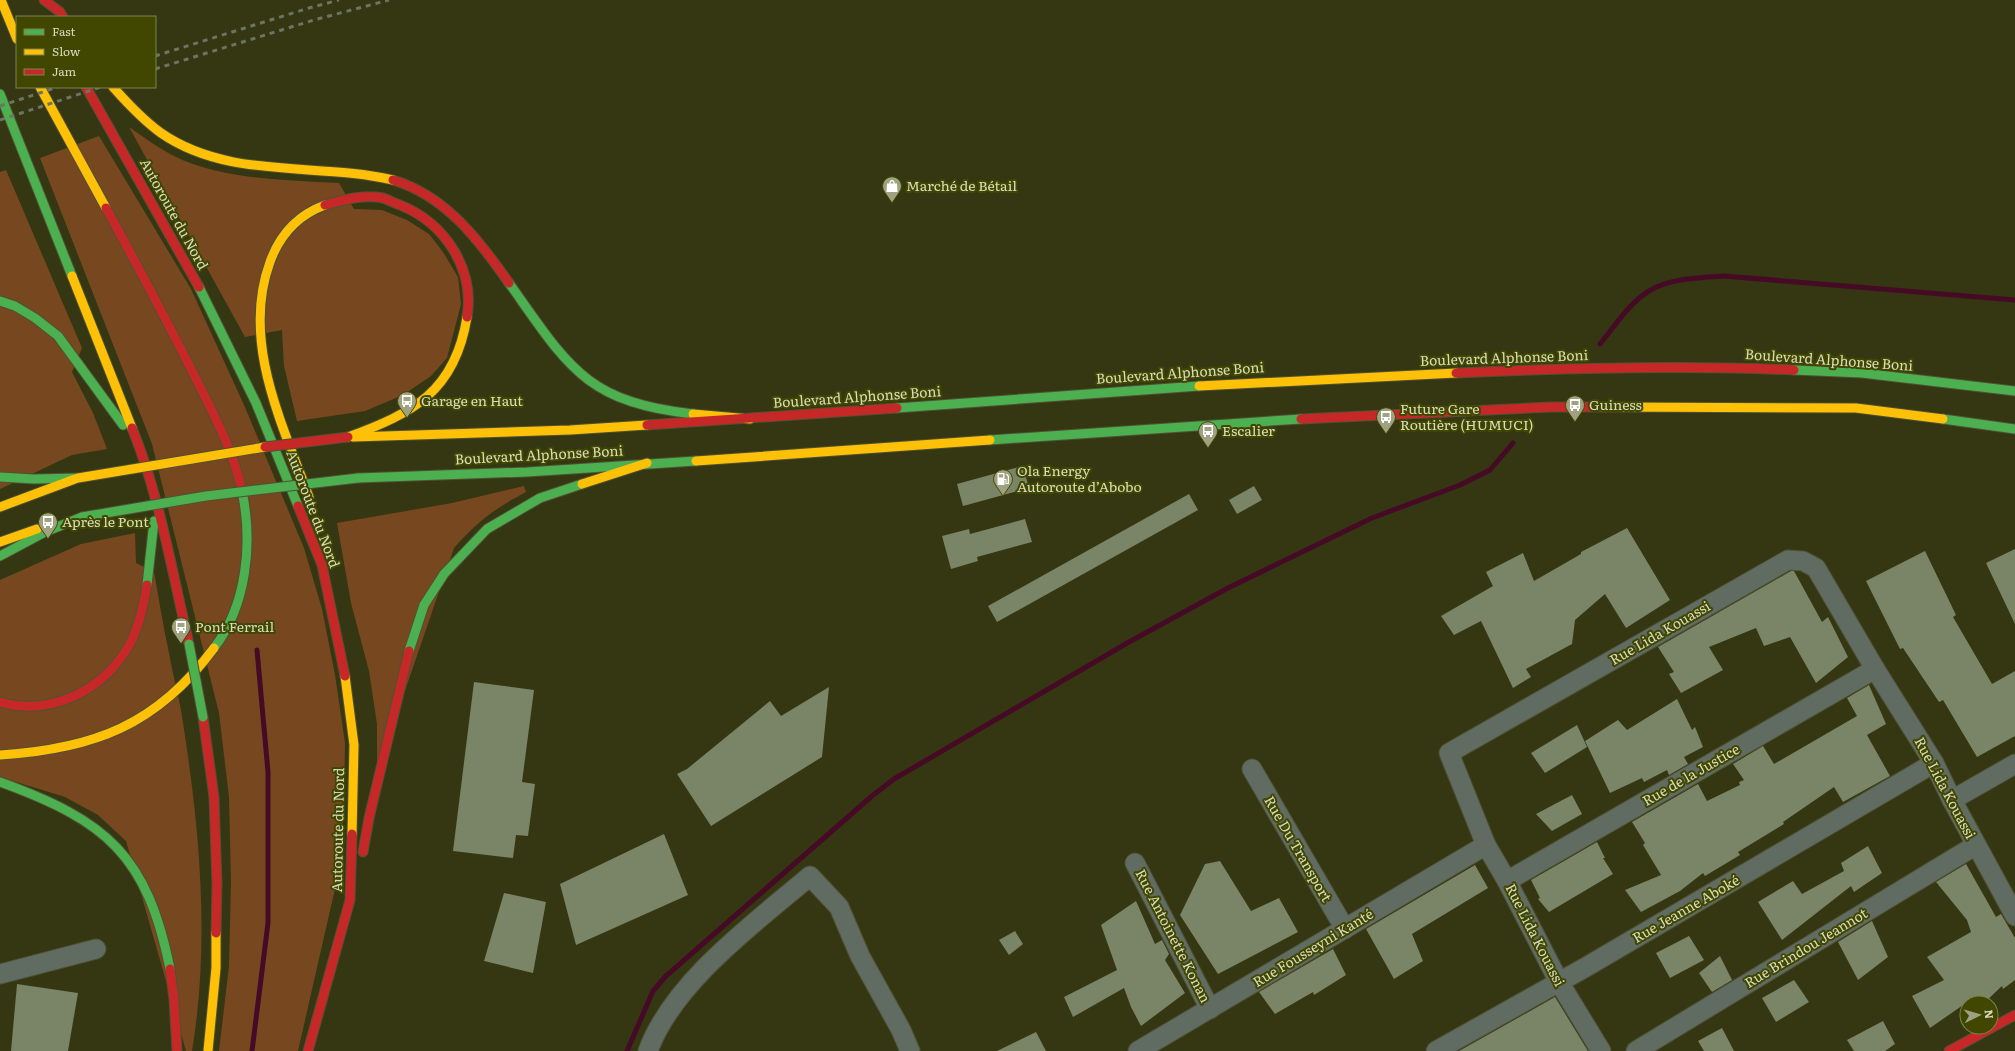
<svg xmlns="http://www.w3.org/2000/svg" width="2015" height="1051" font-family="Literata,serif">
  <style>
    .green { fill: #774820 }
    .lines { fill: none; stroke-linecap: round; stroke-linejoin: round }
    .stream { stroke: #460a26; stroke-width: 5 }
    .building { fill: #7a8466 }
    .street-casing { stroke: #4f5133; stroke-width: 21 }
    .fast-casing { stroke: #4f5133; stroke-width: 11 }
    .slow-casing { stroke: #4f5133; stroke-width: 11 }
    .jam-casing { stroke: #4f5133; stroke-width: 11 }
    .street { stroke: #606b62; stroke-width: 19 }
    .fast { stroke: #4caf50; stroke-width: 9 }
    .slow { stroke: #ffc107; stroke-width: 9 }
    .jam { stroke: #c62828; stroke-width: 9 }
    .rail { stroke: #6e7464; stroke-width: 3; stroke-dasharray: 5 5; stroke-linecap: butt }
    .fast-bridge-casing { stroke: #4f5133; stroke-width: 11; stroke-linecap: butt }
    .slow-bridge-casing { stroke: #4f5133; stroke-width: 11; stroke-linecap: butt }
    .jam-bridge-casing { stroke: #4f5133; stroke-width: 11; stroke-linecap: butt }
    .fast-bridge { stroke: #4caf50; stroke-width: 9 }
    .slow-bridge { stroke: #ffc107; stroke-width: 9 }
    .jam-bridge { stroke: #c62828; stroke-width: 9 }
    .labels { text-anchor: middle; stroke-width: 4; stroke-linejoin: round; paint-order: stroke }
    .poi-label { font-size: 14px; fill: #d7dcbd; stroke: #414701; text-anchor: start }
    .street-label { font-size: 14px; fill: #d7dcbd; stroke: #414701 }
  </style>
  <rect width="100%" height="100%" fill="#343711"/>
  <!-- green -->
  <g class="green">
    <path d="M129,127c20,14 40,29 64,37 46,16 97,16 146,19l15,26 28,1 25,10 22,14 14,18 15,25 3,27 -14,54 -16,18 -28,19 -38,16 -68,10 -13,-55 -2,-36 -37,7z"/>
    <polygon points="99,136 191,289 244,405 304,548 322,609 335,675 345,743 344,808 337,880 298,1051 219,1051 229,966 231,882 229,797 219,713 152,444 40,158"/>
    <polygon points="6,170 82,348 72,372 93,413 107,449 72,455 0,489 0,172"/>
    <path d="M524,486l2,6c-32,17 -48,29 -72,56l-77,224v-48l-8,-53 -18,-68 -14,-80 115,-20z"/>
    <path d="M135,533l1,30 18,9c5,27 9,54 15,81 4,23 11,47 14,70 17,108 27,220 9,328h-6l-60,-210 -28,-26 -33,-18 -65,-20v-197l81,-36z"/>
  </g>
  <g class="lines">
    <!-- stream -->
    <g class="stream">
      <path d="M1600,344c15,-18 29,-41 49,-53 21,-13 51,-13 75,-15l291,24"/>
      <polyline points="252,1051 268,923 268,772 257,650"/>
      <polyline points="627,1051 653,991 666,976 872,796 894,779 1129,642 1228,588 1372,518 1460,485 1490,470 1513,443"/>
    </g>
  </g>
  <!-- building -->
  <g class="building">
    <polygon points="1023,466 1029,488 963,506 957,484"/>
    <polygon points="1254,486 1262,500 1237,514 1229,500"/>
    <polygon points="1189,494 1198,510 997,622 988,606"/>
    <polygon points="1025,519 1032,542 977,557 978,561 951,569 942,536 969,529 970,534"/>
    <polygon points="1627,528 1670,600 1626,628 1605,594 1575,620 1572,644 1526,669 1531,677 1513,688 1481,621 1454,635 1441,616 1493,586 1486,572 1523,553 1534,581 1581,554 1581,552"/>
    <polygon points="2015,549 2015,624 1986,563"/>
    <polygon points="1925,551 1956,615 1953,617 1992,684 2015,671 2015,736 1977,757 1943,700 1939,702 1903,648 1900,649 1866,581"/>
    <polygon points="1791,571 1794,571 1822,622 1828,617 1848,657 1816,683 1790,637 1764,646 1756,628 1709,647 1723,670 1681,693 1669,674 1674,672 1658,647"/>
    <polygon points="474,682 534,690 522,782 535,784 528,836 516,835 513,858 453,851"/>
    <polygon points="1869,685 1886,724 1867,735 1890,776 1843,802 1834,787 1783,822 1784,824 1738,852 1740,855 1705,876 1703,873 1680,891 1641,912 1625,890 1661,875 1643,845 1645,843 1632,822 1698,784 1707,801 1740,785 1739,782 1744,780 1733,764 1763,746 1774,764 1857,716 1847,698"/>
    <polygon points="829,687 822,757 711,826 677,774 687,769 770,701 781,716"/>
    <polygon points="1677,699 1692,730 1695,727 1703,747 1684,757 1688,764 1669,775 1667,770 1644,782 1642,778 1610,793 1585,741 1618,720 1627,730"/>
    <polygon points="1577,725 1587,747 1545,773 1531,753"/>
    <polygon points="1572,795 1582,814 1552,831 1536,814"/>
    <polygon points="664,834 688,895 576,945 560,884"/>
    <polygon points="1597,842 1605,858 1603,858 1613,874 1549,912 1538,899 1540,898 1531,880"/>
    <polygon points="1868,846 1882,873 1854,892 1851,886 1782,940 1758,902 1793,881 1802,894 1844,871 1841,863"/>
    <polygon points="1220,861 1251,911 1279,898 1298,932 1218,974 1180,915 1205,864"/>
    <polygon points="1966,864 1996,917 2001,914 2015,938 2015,980 2003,989 2002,986 1984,1003 1966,1003 1930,1028 1912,996 1944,980 1927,957 1971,932 1967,920 1936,882"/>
    <polygon points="1475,865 1488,888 1412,934 1423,961 1394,979 1366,929"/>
    <polygon points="504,893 546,902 533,973 484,961"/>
    <polygon points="1136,901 1155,944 1162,940 1169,954 1165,960 1185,993 1141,1026 1131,1007 1124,988 1073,1017 1064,997 1117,970 1101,925"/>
    <polygon points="1872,921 1888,957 1858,980 1838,942"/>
    <polygon points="1015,931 1023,944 1009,955 999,940"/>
    <polygon points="1689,936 1704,960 1670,978 1656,953"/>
    <polygon points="1333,949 1346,975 1314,995 1313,992 1275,1014 1259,992"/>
    <polygon points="1720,956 1732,980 1712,992 1699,973"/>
    <polygon points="1794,980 1809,1002 1776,1022 1762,998"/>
    <polygon points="17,984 78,993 68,1051 11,1051"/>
    <polygon points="1555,997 1588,1051 1459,1051"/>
    <polygon points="1883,1021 1895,1044 1885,1051 1854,1051 1847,1040"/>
    <polygon points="1722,1028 1734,1051 1704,1051 1698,1041"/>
    <polygon points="1036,1032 1046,1051 997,1051"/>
  </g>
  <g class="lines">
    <!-- street casing -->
    <g class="street-casing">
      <g id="street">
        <polyline points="1252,769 1345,929"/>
        <polyline points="1952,800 2015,764"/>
        <polyline points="1135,863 1210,1009"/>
        <polyline points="1507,881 1875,669"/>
        <polyline points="0,974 96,949"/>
        <path d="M648,1051c25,-69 108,-129 162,-175l29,31 21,49 41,74 9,21"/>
        <polyline points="1138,1051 1486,845"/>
        <polyline points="1436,1051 1586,967 1934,763"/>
        <polyline points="1601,1051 1559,982 1507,881 1486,845 1449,753 1788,560 1803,561 1816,568 1875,669 1934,763 1952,800 2015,916"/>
        <polyline points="1636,1051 1976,845"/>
      </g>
    </g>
    <!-- fast casing -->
    <g class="fast-casing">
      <g id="fast">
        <polyline points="0,94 72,276"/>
        <path d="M509,283c59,83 76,119 184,131"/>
        <polyline points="199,287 256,403 298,506"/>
        <polyline points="0,301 15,306 35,318 58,336 123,425"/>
        <polyline points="1794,370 1862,373 2015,391"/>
        <polyline points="897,408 1199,386"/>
        <polyline points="1943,419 2015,429"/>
        <polyline points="990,440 1301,419"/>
        <polyline points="0,477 34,479 78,478"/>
        <polyline points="358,478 527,472 696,461"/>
        <polyline points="0,556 45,532 82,517"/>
        <polyline points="147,585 154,521"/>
        <path d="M214,648c33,-43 39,-105 28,-157"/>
        <polyline points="409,651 424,605 444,574 487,529 540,498 582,484"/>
        <path d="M0,782c107,39 147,73 170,187"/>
      </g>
    </g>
    <!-- slow casing -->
    <g class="slow-casing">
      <g id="slow">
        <polyline points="1,0 17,39"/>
        <polyline points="40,87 106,208"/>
        <path d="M113,87c15,17 30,33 48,46 68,47 156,29 232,47"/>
        <polyline points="72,276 132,428"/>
        <polyline points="1199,386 1456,373"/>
        <polyline points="1604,407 1856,408 1943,419"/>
        <polyline points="693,414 750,419"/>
        <path d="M348,437c65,-24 107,-45 119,-120"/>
        <polyline points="353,437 570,430 647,425"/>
        <polyline points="696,461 990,440"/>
        <polyline points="582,484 647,463"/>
        <path d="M309,497c-27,-74 -68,-156 -39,-235 10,-28 28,-47 55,-57"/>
        <polyline points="0,507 75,479"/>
        <polyline points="0,542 37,529"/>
        <polyline points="345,676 354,745 352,834"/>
        <path d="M0,755c94,-6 157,-30 214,-107"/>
        <polyline points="208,1051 216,968 216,933"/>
      </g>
    </g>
    <!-- jam casing -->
    <g class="jam-casing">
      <g id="jam">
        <polyline points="44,0 60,12 63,17"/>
        <polyline points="86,87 199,287"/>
        <path d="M393,180c53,16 86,60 116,103"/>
        <path d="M325,205c18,-5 39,-11 58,-7 6,2 11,5 17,7 45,18 75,64 67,112"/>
        <path d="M106,208c30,55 60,111 88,167 19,38 39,75 48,116"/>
        <path d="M1456,373c112,-5 225,-8 338,-3"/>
        <polyline points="1301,419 1551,407 1604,407"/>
        <polyline points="647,425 897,408"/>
        <path d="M132,428c28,69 40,144 57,216"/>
        <polyline points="298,506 322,565 345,676"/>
        <path d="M0,702c48,14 98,-9 125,-50 13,-19 18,-44 22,-67"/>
        <polyline points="203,717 214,797 217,885 216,933"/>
        <polyline points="363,852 369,818 409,651"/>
        <polyline points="170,969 174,999 177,1051"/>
        <polyline points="308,1051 350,900 352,834"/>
        <polyline points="1949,1051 2015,1015"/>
      </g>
    </g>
    <!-- street -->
    <use href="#street" class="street"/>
    <!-- fast -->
    <use href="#fast" class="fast"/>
    <!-- slow -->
    <use href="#slow" class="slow"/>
    <!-- jam -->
    <use href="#jam" class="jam"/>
    <!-- rail -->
    <g class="rail">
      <polyline points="155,56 309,8 339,0"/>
      <polyline points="155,69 314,20 389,0"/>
      <polyline points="0,106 58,87"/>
      <polyline points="0,120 101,87"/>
    </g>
    <!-- fast-bridge casing -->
    <g class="fast-bridge-casing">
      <g id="fast-bridge">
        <polyline points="82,517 206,496 358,478"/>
        <polyline points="189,644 203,717"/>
      </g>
    </g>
    <!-- slow-bridge casing -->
    <g class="slow-bridge-casing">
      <polyline id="slow-bridge" points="78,478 265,447"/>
    </g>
    <!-- jam-bridge casing -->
    <g class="jam-bridge-casing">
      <polyline id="jam-bridge" points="265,447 348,437"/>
    </g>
    <!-- fast-bridge -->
    <use href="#fast-bridge" class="fast-bridge"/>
    <!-- slow-bridge -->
    <use href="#slow-bridge" class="slow-bridge"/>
    <!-- jam-bridge -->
    <use href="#jam-bridge" class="jam-bridge"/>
  </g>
  <!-- icons -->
  <defs>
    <g id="shop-pin" transform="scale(1)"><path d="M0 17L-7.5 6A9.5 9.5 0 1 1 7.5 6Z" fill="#9ea281" stroke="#414701"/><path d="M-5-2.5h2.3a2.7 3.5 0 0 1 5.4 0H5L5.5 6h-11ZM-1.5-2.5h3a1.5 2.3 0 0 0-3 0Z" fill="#fff"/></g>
    <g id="bus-pin" transform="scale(1)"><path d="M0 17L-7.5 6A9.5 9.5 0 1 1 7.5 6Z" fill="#9ea281" stroke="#414701"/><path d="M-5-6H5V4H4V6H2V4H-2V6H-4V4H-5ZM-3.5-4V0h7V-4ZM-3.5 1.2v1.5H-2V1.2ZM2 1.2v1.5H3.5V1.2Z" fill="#fff"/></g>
    <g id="fuel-pin" transform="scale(1)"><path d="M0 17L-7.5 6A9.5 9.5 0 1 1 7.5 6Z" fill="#9ea281" stroke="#414701"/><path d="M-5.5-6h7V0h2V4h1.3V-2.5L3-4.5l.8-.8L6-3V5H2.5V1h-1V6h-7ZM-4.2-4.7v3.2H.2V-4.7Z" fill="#fff"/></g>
  </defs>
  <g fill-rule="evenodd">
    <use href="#shop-pin" x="892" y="186"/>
    <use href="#bus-pin" x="407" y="401"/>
    <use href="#bus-pin" x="1575" y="405"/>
    <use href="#bus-pin" x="1386" y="417"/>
    <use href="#bus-pin" x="1208" y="431"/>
    <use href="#fuel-pin" x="1003" y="479"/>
    <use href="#bus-pin" x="48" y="522"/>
    <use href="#bus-pin" x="181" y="627"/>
  </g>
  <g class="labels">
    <!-- poi labels -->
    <g class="poi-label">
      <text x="906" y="191">Marché de Bétail</text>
      <text x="421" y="406">Garage en Haut</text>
      <text x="1589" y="410">Guiness</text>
      <text x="1400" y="414">Future Gare<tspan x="1400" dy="16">Routière (HUMUCI)</tspan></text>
      <text x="1222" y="436">Escalier</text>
      <text x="1017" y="476">Ola Energy<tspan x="1017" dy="16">Autoroute d’Abobo</tspan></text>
      <text x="62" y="527">Après le Pont</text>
      <text x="195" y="632">Pont Ferrail</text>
    </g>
    <!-- street labels -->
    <g class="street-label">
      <text transform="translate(174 214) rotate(61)" y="5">Autoroute du Nord</text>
      <text transform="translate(1504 358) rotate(-2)" y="5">Boulevard Alphonse Boni</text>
      <text transform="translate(1829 360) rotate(4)" y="5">Boulevard Alphonse Boni</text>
      <text transform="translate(1180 373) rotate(-4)" y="5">Boulevard Alphonse Boni</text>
      <text transform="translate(857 397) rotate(-4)" y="5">Boulevard Alphonse Boni</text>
      <text transform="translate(539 455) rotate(-3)" y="5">Boulevard Alphonse Boni</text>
      <text transform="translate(313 509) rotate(69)" y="5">Autoroute du Nord</text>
      <text transform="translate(1660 633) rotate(-30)" y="5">Rue Lida Kouassi</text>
      <text transform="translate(1691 775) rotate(-30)" y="5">Rue de la Justice</text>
      <text transform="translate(1945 788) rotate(62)" y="5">Rue Lida Kouassi</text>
      <text transform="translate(338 830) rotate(-89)" y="5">Autoroute du Nord</text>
      <text transform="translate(1298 849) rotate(60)" y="5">Rue Du Transport</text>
      <text transform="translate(1686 909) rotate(-30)" y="5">Rue Jeanne Aboké</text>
      <text transform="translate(1535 935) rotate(63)" y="5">Rue Lida Kouassi</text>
      <text transform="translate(1173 936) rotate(63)" y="5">Rue Antoinette Konan</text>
      <text transform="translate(1313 948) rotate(-31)" y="5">Rue Fousseyni Kanté</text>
      <text transform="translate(1806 948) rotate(-31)" y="5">Rue Brindou Jeannot</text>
    </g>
  </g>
  <!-- legend -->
  <rect x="16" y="16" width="140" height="72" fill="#414701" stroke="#7d834c"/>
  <rect x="24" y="29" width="20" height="6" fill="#4caf50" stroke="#7d834c"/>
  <text x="52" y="36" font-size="12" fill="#d7dcbd">Fast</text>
  <rect x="24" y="49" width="20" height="6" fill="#ffc107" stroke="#7d834c"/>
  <text x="52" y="56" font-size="12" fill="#d7dcbd">Slow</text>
  <rect x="24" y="69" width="20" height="6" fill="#c62828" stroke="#7d834c"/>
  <text x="52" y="76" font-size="12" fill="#d7dcbd">Jam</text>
  <!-- north arrow -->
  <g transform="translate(1979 1015) rotate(85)"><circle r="19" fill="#414701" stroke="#7d834c"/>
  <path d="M0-3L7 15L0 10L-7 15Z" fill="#9ea281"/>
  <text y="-6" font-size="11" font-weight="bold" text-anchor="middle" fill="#d7dcbd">N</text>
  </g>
</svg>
